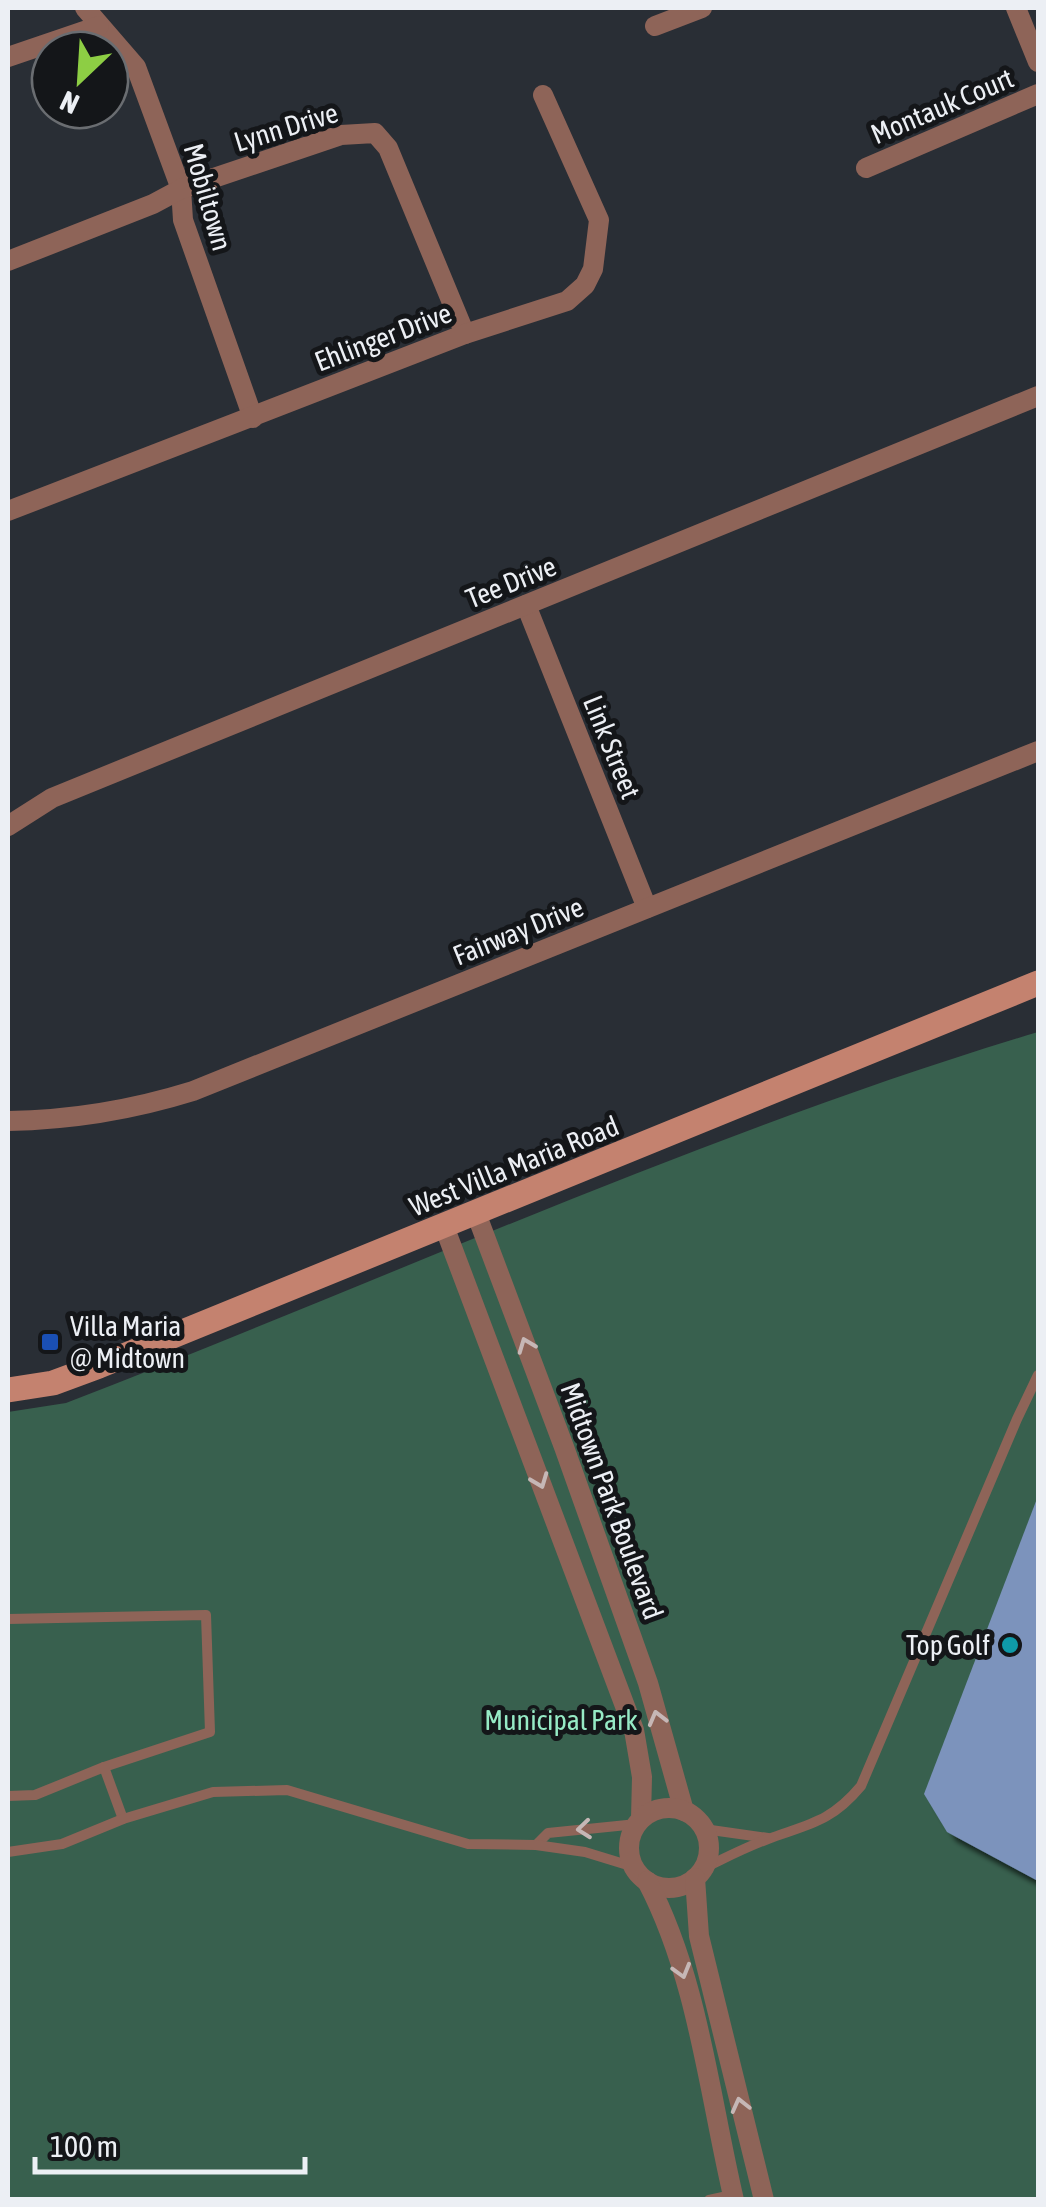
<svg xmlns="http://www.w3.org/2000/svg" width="1046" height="2207" font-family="'Asap Condensed',sans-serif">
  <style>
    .green { fill: #38604e }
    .building { fill: #7c93bc; filter: url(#shadow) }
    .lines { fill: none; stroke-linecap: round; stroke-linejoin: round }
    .lane { stroke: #8e6458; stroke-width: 10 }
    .street { stroke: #8e6458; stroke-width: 20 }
    .secondary { stroke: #c4826f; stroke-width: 25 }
    .oneway { stroke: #c6b7b6 }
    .transit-dot { fill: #1a4fb4; stroke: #141619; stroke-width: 4 }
    .culture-dot { fill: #0f9aa8; stroke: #141619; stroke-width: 4 }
    .labels { text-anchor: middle; stroke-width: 10; stroke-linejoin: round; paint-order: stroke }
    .street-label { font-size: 28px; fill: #eceff4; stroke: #141619 }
    .poi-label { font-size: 28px; fill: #eceff4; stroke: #141619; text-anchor: start }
    .park-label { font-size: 28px; fill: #96eac5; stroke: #141619 }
  </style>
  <defs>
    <filter id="shadow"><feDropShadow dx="9" dy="9" stdDeviation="2.5" flood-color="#0009"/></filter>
  </defs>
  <rect width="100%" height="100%" fill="#292e35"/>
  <!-- green -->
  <path class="green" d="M1038,1032v1167l-1030,1v-788l58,-9c324,-125 640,-271 972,-371z"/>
  <!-- building -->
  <polygon class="building" points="1038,1496 1038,1881 947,1832 924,1794"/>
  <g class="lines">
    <!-- lane -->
    <g class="lane">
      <polyline points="8,1619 206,1615 210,1732 104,1767 35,1795 8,1796"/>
      <polyline points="104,1767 123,1819"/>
      <polyline points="704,1829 768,1838"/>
      <polyline points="536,1845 548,1833 637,1824"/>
      <polyline points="8,1852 62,1844 123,1819 213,1792 287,1790 468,1844 536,1845 585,1852 634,1867"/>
      <path d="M704,1868c21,-10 42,-21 64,-29 41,-15 63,-17 93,-53l156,-367 21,-44"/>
      <polyline points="709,2200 732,2195"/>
    </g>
    <!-- street -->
    <g class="street">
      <polyline points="85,8 136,67 181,189 183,220 253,418"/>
      <polyline points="1016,8 1038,62"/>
      <polyline points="655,26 702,8"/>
      <polyline points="8,57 99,26"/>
      <polyline points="866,168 1038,94"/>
      <polyline points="8,261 153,204 181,189 341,135 375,133 388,148 465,334"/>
      <polyline points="8,511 465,334 567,301 585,285 593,269 599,220 543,95"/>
      <polyline points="526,605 647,908"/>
      <polyline points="8,826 52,798 1038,396"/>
      <path d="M8,1121c63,-1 124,-11 185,-30l845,-340"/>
      <polyline points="476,1213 564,1447 648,1683 684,1811"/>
      <polyline points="444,1226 634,1730 642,1777 641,1819"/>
      <circle cx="669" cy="1848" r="40"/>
      <polyline points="695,1878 699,1936 764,2200"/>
      <path d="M647,1881c51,97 62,213 87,319"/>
    </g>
    <!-- secondary -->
    <polyline class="secondary" points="8,1390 53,1383 99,1366 1038,983"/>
  </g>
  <!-- one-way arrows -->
  <defs><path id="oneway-chevron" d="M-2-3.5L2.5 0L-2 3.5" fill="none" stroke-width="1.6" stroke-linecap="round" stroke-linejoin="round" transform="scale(2.5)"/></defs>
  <g class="oneway">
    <use href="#oneway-chevron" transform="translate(526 1345) rotate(-111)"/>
    <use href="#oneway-chevron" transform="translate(540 1481) rotate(69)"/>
    <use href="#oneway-chevron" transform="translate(657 1718) rotate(-105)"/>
    <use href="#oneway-chevron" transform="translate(584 1829) rotate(174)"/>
    <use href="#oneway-chevron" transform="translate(682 1971) rotate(74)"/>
    <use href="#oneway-chevron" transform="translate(740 2105) rotate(-104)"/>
  </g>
  <!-- markers -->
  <rect class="transit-dot" x="40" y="1332" width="20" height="20" rx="5"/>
  <circle class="culture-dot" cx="1010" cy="1645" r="10"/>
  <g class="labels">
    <!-- street labels -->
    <g class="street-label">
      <text transform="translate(942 106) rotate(-23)" y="10">Montauk Court</text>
      <text transform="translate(286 127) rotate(-17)" y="10">Lynn Drive</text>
      <text transform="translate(208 197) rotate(74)" y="10">Mobiltown</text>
      <text transform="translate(383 337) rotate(-21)" y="10">Ehlinger Drive</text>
      <text transform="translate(511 582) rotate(-22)" y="10">Tee Drive</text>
      <text transform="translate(612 747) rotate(68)" y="10">Link Street</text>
      <text transform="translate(518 931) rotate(-22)" y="10">Fairway Drive</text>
      <text transform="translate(514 1166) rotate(-22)" y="10">West Villa Maria Road</text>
      <text transform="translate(612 1501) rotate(70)" y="10">Midtown Park Boulevard</text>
    </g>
    <!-- poi labels -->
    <g class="poi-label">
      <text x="70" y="1336">Villa Maria<tspan x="70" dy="32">@ Midtown</tspan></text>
      <text x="990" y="1655" text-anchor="end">Top Golf</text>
    </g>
    <!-- park labels -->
    <g class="park-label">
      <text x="561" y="1730">Municipal Park</text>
    </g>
  </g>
  <!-- border -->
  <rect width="1046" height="2207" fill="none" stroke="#eceff4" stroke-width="20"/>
  <!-- north arrow -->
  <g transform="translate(80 80) rotate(205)"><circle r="48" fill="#141619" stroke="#6a6d71" stroke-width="2.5"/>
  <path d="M0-8L18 38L0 25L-18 38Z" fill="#8dce44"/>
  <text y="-15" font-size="28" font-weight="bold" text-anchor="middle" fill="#eceff4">N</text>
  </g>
  <!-- scale -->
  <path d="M35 2157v15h270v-15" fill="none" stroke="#eceff4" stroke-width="5"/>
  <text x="50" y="2157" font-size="30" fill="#eceff4" stroke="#141619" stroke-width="8" paint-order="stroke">100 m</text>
</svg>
